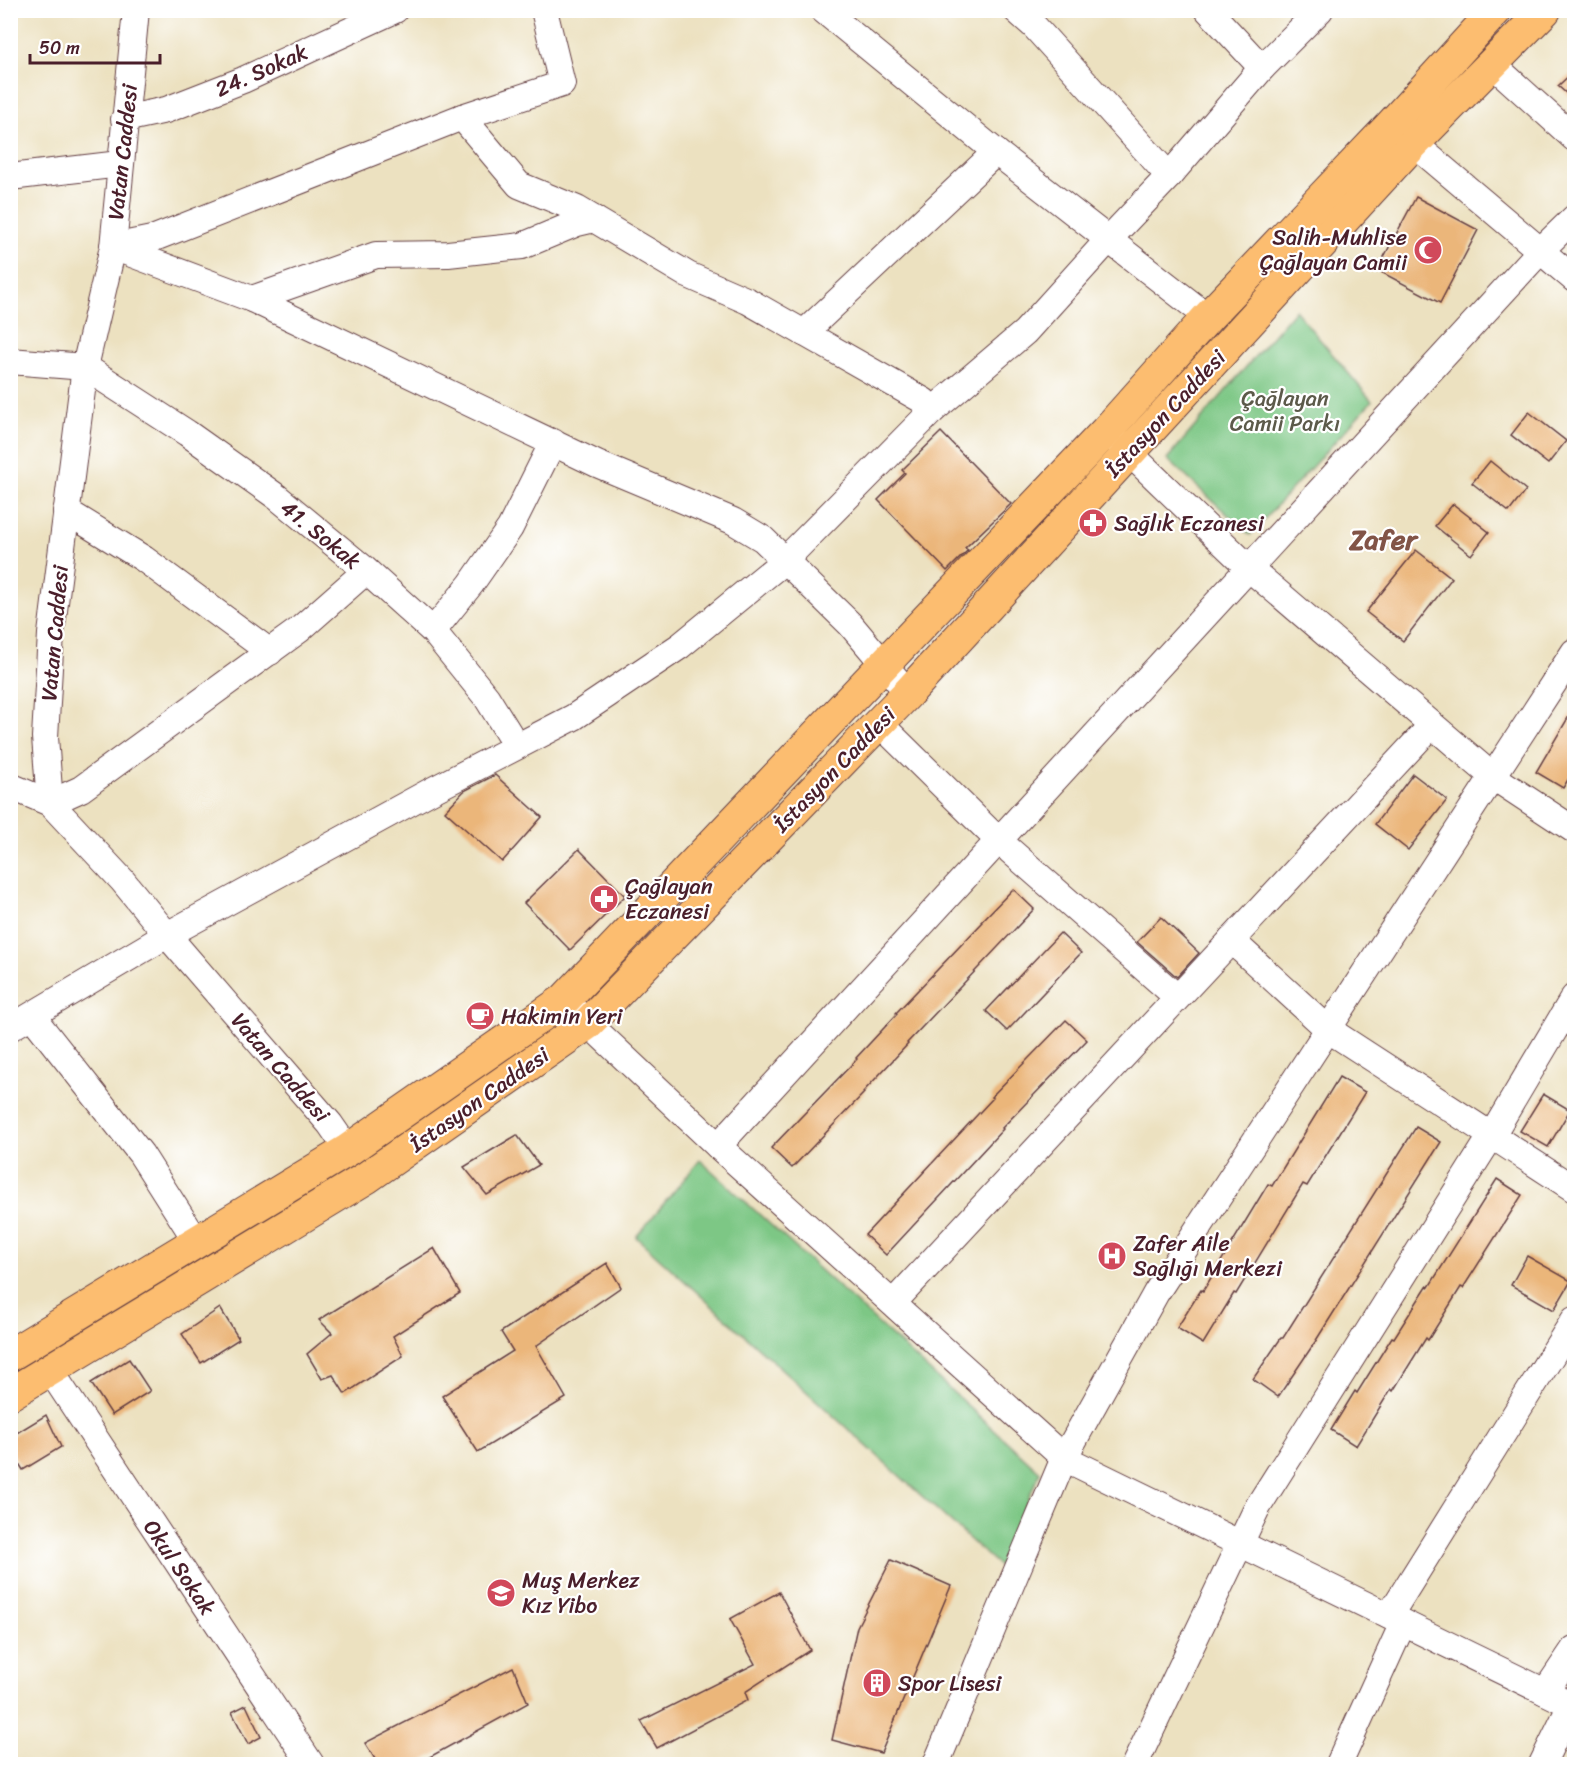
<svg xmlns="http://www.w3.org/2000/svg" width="1585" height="1775" font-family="Sriracha,sans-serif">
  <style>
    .green { fill: #7dc785; stroke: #647358; stroke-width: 1.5 }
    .building { fill: #ebb67a }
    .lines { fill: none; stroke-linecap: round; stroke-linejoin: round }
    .minor-casing { stroke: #623c41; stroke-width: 28 }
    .major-casing { stroke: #623c41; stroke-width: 34 }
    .minor { stroke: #fff; stroke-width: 26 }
    .major { stroke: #fcbd6f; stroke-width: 32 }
    .labels { text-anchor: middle; stroke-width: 4.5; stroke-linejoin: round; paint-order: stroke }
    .street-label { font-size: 22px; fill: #4a1f2b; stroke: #fff }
    .poi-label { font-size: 22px; fill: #4a1f2b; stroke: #fff; text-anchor: start }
    .park-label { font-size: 22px; fill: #5c5a4a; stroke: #fff }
    .district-label { font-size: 28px; font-weight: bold; fill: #825447; stroke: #fff }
  </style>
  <rect width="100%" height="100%" fill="#fff"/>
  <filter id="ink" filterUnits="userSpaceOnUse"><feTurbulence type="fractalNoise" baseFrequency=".0167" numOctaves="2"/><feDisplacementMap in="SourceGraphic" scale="12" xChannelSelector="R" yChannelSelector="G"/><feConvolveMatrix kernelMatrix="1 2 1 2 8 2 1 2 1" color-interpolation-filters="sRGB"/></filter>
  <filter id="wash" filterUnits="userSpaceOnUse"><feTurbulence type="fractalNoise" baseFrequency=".008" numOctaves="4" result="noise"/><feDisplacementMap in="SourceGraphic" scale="24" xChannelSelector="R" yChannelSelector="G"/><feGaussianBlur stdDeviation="1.35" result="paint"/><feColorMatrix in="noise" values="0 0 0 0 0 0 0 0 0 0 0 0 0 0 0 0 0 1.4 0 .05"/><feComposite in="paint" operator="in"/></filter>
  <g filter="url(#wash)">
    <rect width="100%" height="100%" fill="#ece1c0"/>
    <!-- green -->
    <g class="green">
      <polygon points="1295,310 1372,401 1250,535 1167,459"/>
      <polygon points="700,1160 1040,1472 999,1566 636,1237"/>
    </g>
    <g id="blocks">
      <!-- building -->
      <g class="building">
        <polygon points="1575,70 1575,101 1558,86"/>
        <polygon points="1416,197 1478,230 1440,303 1377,270"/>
        <polygon points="1529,412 1566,441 1548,464 1511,435"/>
        <polygon points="941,432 1011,504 965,548 968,550 947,571 878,500 905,473 902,470"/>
        <polygon points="1490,461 1526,490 1509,512 1472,483"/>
        <polygon points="1453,504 1489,532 1471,555 1435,526"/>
        <polygon points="1416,550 1452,578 1403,641 1366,612"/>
        <polygon points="1575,706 1575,768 1563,788 1536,772"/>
        <polygon points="1413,774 1447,800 1408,850 1375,824"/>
        <polygon points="495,775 542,817 502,862 445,811 464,791"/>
        <polygon points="579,849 625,896 570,950 524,903"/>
        <polygon points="1013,889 1034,909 907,1043 908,1044 863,1092 864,1093 792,1168 771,1148 857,1059 856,1058 897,1014 896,1013 982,923 981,922"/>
        <polygon points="1161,917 1199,953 1177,977 1137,942"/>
        <polygon points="1060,933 1081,953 1007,1031 986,1011"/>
        <polygon points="1066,1020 1087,1040 1002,1128 1003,1129 886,1255 865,1235 993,1098 991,1097"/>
        <polygon points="1339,1077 1365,1092 1307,1186 1303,1184 1236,1294 1234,1293 1203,1344 1177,1328 1201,1290 1203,1291 1268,1184 1272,1186"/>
        <polygon points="1543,1094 1570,1110 1548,1147 1520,1131"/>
        <polygon points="1416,1127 1441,1142 1315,1342 1278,1397 1253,1379 1281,1338 1283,1338"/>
        <polygon points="517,1135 539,1165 487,1195 464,1167"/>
        <polygon points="1497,1179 1522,1195 1463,1288 1461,1287 1428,1340 1426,1338 1393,1391 1391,1389 1356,1446 1331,1430 1355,1391 1357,1393 1392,1337 1394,1338 1427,1286 1429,1287"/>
        <polygon points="434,1248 460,1293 393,1336 403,1356 345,1394 333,1375 322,1379 307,1354 332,1333 319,1320"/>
        <polygon points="1527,1256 1571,1281 1554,1310 1511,1285"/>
        <polygon points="607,1263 621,1287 536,1346 566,1398 478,1452 442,1396 513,1351 501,1332"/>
        <polygon points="220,1308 239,1339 201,1363 182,1334"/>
        <polygon points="129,1359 150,1391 112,1415 91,1383"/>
        <polygon points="46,1415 61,1447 23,1470 10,1449 10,1437"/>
        <polygon points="891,1560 951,1586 881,1753 832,1740 857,1627"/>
        <polygon points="779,1592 810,1650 745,1692 748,1700 657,1748 641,1721 755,1664 730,1619"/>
        <polygon points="513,1667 528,1703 417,1764 378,1764 365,1743"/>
        <polygon points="246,1705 261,1737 248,1744 232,1712"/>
      </g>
    </g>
  </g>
  <g filter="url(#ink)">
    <use href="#blocks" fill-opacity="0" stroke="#623c41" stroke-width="1.5"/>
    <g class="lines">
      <!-- minor casing -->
      <g class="minor-casing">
        <g id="minor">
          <polyline points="136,10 113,247 85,367 51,634 45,737 50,803 122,880 167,935 330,1124 348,1150"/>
          <polyline points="823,10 996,152 1208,317"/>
          <polyline points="1016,10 1034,26 1169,176"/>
          <polyline points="1208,10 1262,68"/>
          <polyline points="1491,63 1574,138"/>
          <polyline points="462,117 562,84 544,10"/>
          <polyline points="124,119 166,110 243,80 395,10"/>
          <polyline points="1400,132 1574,279"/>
          <polyline points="10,177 120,164"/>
          <polyline points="113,247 152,239 462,117 519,185 577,209 688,275 748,301 924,401 932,411"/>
          <polyline points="113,247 252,299 597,464 733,521 763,539 850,624 908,693"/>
          <polyline points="252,299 376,255 448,254 522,246 577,223 594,219"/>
          <polyline points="804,333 996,152"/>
          <polyline points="10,361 85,367 187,433 277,497 362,567 433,631 487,698 516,745"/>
          <polyline points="1116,440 1249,568 1492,776 1574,830"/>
          <polyline points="66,511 144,559 270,652"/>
          <polyline points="433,631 471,584 510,528 553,442"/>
          <polyline points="878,722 998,840 1177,997"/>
          <polyline points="10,786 50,803 81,789 299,630 366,571"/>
          <polyline points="1231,940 1329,1030 1574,1189"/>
          <polyline points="575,1011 718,1146 1064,1458 1156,1293 1574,652"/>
          <polyline points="32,1016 141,1154 197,1242"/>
          <polyline points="10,1028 167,935 431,791 574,717 680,646 784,561 932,411 1025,332 1109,239 1169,176 1262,68 1320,10"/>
          <polyline points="718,1146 1541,250 1574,218"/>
          <polyline points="893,1303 1432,725"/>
          <polyline points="50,1370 311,1764"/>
          <polyline points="1389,1616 1574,1320"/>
          <polyline points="1545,1692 1574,1649"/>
          <polyline points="936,1764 1064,1458 1574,1706"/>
          <polyline points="1135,1764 1257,1508 1492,1135 1574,997"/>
          <polyline points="1339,1764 1403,1623"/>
          <polyline points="1542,1764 1571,1705"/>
        </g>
      </g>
      <!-- major casing -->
      <g class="major-casing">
        <g id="major">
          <polyline points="10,1355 348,1150 564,1000 1107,430 1208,317 1391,125 1496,10"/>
          <polyline points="10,1394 366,1178 587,1024 908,693 1414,143 1545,10"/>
        </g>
      </g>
      <!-- minor -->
      <use href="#minor" class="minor"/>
      <!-- major -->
      <use href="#major" class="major"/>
    </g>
  </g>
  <!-- icons -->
  <defs>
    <g id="mosque-disc" transform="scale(1.5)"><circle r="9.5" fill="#d1495b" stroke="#fff"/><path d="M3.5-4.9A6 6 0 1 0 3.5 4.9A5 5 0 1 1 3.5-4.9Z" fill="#fff"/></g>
    <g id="pharmacy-disc" transform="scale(1.5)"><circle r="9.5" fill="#d1495b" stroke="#fff"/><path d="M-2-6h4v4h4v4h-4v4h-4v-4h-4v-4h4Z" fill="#fff"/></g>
    <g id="cafe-disc" transform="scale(1.5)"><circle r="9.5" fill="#d1495b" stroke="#fff"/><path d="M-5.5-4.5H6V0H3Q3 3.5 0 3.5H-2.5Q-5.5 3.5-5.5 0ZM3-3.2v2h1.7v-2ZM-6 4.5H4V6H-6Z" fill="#fff"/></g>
    <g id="hospital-disc" transform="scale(1.5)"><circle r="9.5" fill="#d1495b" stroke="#fff"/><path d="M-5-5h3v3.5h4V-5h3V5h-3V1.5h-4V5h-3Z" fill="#fff"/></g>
    <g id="school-disc" transform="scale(1.5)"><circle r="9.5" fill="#d1495b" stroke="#fff"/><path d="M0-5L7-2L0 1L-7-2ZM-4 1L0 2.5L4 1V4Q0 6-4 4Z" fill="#fff"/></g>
    <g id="building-disc" transform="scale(1.5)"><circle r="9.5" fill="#d1495b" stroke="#fff"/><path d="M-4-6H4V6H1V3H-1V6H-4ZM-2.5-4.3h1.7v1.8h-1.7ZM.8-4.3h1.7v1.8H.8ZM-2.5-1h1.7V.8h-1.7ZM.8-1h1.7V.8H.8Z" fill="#fff"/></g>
  </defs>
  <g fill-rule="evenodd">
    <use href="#mosque-disc" x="1428" y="250"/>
    <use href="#pharmacy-disc" x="1093" y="523"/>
    <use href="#pharmacy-disc" x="604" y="899"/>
    <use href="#cafe-disc" x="480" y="1016"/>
    <use href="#hospital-disc" x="1112" y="1256"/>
    <use href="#school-disc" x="501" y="1593"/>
    <use href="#building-disc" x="877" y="1683"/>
  </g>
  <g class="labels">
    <!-- street labels -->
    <g class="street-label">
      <text transform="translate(261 70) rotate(-24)" y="8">24. Sokak</text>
      <text transform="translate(122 152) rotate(-84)" y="8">Vatan Caddesi</text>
      <text transform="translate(1165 413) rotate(-47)" y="8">İstasyon Caddesi</text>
      <text transform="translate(321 534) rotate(39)" y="8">41. Sokak</text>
      <text transform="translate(54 633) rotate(-85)" y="8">Vatan Caddesi</text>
      <text transform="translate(834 769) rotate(-46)" y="8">İstasyon Caddesi</text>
      <text transform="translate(281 1067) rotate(49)" y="8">Vatan Caddesi</text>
      <text transform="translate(479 1099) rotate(-35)" y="8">İstasyon Caddesi</text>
      <text transform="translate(180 1567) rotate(56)" y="8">Okul Sokak</text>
    </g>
    <!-- poi labels -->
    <g class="poi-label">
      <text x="1407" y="245" text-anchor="end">Salih-Muhlise<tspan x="1407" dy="25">Çağlayan Camii</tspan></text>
      <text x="1114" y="531">Sağlık Eczanesi</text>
      <text x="625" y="894">Çağlayan<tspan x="625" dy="25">Eczanesi</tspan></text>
      <text x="501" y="1024">Hakimin Yeri</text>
      <text x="1133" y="1251">Zafer Aile<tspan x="1133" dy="25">Sağlığı Merkezi</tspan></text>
      <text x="522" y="1588">Muş Merkez<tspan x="522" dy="25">Kız Yibo</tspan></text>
      <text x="898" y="1691">Spor Lisesi</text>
    </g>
    <!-- park labels -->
    <g class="park-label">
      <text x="1285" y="406">Çağlayan<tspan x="1285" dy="25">Camii Parkı</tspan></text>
    </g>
    <!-- district labels -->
    <g class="district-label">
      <text x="1383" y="549">Zafer</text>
    </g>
  </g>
  <!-- margin -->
  <rect width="1585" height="1775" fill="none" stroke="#fff" stroke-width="36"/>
  <!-- scale -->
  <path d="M30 54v9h130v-9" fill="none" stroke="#4a1f2b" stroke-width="3"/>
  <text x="39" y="54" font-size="18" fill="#4a1f2b" stroke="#ffffff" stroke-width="4.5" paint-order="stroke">50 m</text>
</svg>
